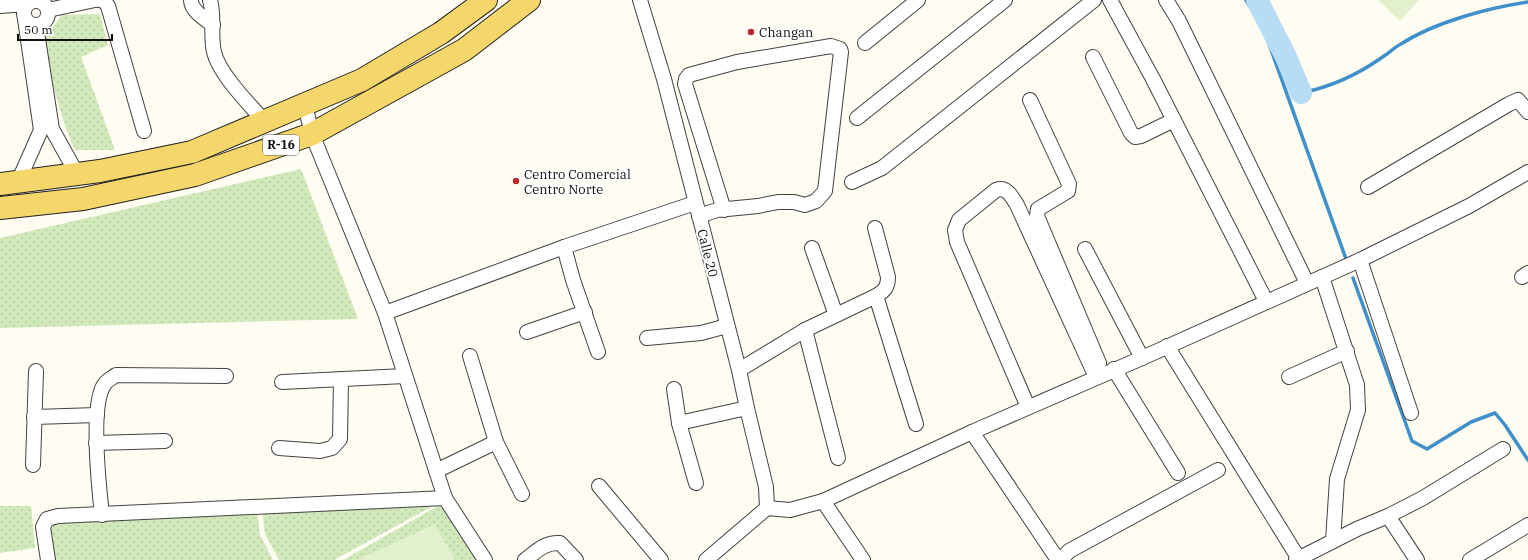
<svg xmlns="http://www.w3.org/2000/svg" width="1528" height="560" font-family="'IBM Plex Serif',serif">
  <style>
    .grass { fill: url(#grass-dots) }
    .pitch { fill: #e3f0cd }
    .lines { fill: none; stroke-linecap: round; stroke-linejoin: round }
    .stream { stroke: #3f90ca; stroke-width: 3.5 }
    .river { stroke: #b7dcf5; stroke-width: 22 }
    .minor-casing { stroke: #424242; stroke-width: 16 }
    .primary-casing { stroke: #202020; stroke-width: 24 }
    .minor { stroke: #fff; stroke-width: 14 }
    .primary { stroke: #f5d66b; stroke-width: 22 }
    .poi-dot { fill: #bc292d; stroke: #fff; stroke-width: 1.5 }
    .labels { text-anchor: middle; stroke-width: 4; stroke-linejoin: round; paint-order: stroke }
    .shield { fill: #fff; stroke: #575757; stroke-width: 1 }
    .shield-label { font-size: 12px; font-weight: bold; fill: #0f0f0f }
    .poi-label { font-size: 13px; fill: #0f0f0f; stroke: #fff; text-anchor: start }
    .street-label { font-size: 13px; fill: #0f0f0f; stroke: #fff }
  </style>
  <defs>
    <pattern id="grass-dots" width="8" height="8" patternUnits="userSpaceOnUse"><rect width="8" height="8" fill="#d2e9bb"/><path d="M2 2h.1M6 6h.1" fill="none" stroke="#b3c7a0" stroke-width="1.8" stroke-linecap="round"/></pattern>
  </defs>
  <rect width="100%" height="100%" fill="#fffcf1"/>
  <!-- grass -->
  <g class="grass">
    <polygon points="100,14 108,45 81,57 115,150 75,150 65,126 51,79 45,37 62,15"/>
    <polygon points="301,169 358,319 0,328 0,238"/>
    <polygon points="444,500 334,560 279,560 265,534 262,510"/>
    <polygon points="445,502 481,560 343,560"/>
    <polygon points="0,506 31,506 35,548 0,553"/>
    <polygon points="257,511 260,535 273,560 52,560 47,527 53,520"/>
  </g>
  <!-- pitch -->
  <g class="pitch">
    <polygon points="1378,0 1419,0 1400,21"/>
    <polygon points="435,524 455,560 357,560"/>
  </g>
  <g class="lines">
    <!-- stream -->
    <g class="stream">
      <polyline points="1246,0 1264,30 1346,259"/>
      <path d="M1301,93c30,-6 58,-19 83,-37 6,-4 11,-9 17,-12 34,-22 87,-36 127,-42"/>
      <polyline points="1353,278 1412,441 1427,449 1471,422 1495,413 1505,425 1528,460"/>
    </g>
    <!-- river -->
    <polyline class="river" points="1257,0 1286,57 1301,93"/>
    <!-- minor casing -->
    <g class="minor-casing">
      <g id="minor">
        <polyline points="99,0 104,1 108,6 144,131"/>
        <path d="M191,0c0,11 14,19 22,25"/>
        <path d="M210,0c5,17 0,35 4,52 5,22 36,53 51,70"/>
        <polyline points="640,0 664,79 739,370 747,408 766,487 767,508"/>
        <polyline points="1110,0 1153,79 1266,301"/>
        <polyline points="1166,0 1179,21 1307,283"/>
        <circle cx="36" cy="13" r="12"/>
        <polyline points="0,6 27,4"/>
        <polyline points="48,10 95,0"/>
        <polyline points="36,26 52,129 77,174"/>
        <polyline points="865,43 918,0"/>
        <polyline points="1093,57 1131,133 1135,137 1141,136 1174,120"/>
        <polyline points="1030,100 1069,184 1068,191 1038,209 1037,216 1099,363"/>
        <polyline points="305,105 312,134 385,313 445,498 485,560"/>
        <polyline points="857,118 1005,0"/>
        <polyline points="18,182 41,130 25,19"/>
        <polyline points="852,182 882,168 1094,0"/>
        <polyline points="1368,187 1509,104 1518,100 1528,112"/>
        <polyline points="699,216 717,210 758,206 778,202 794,202 805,205 816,201 825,191 841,52 840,49 831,46 737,62 689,75 686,79 685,84 724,210"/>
        <polyline points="564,247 573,280 598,352"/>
        <polyline points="812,248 836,315"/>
        <polyline points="1085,249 1142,358"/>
        <polyline points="1360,260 1411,413"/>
        <polyline points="1322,277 1357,385 1358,410 1337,479 1333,541"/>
        <polyline points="1522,277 1528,273"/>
        <polyline points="876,296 916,424"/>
        <polyline points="385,313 564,247 695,203"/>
        <polyline points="805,330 838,458"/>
        <polyline points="527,332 585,312"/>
        <polyline points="647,338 701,333 727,326"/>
        <polyline points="1167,346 1299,559"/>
        <polyline points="470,356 496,442 522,494"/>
        <polyline points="1114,369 1178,473"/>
        <path d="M739,370l66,-40 71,-34c8,-5 12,-8 12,-19l-13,-49"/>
        <polyline points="1289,377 1347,351"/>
        <polyline points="282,382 405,376"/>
        <polyline points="674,389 679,423 696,483"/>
        <path d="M1028,407l-71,-165 -2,-12 4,-10 37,-30c11,-4 16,7 21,15l79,172"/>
        <polyline points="34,417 97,415"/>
        <polyline points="679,423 747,408"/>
        <polyline points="972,432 1058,560"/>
        <polyline points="96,443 165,441"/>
        <polyline points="279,448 320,451 332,448 340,439 341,379"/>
        <polyline points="33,465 36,371"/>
        <polyline points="436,471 496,442"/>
        <polyline points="599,486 661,560"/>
        <polyline points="823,501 863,560"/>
        <path d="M102,515c-3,-27 -12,-109 2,-130 2,-4 8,-7 12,-10l110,1"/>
        <polyline points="1388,516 1417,560"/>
        <polyline points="48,560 43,527 47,519 58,516 445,498"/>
        <path d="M525,560c12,-9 20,-18 35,-17l16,17"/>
        <polyline points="706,560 767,508 790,510 823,501 972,432 1142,358 1360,260 1469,206 1528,172"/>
        <polyline points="1061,560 1069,551 1218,470"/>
        <polyline points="1296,560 1357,529 1388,516 1423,498 1503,449"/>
        <polyline points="1470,560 1528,525"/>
      </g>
    </g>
    <!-- primary casing -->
    <g class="primary-casing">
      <g id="primary">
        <polyline points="0,184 100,171 192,152 362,80 441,33 486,0"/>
        <polyline points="0,208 83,199 195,175 312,134 464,50 529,0"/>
      </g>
    </g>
    <!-- minor -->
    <use href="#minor" class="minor"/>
    <!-- primary -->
    <use href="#primary" class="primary"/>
  </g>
  <!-- markers -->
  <g class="poi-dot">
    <circle cx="751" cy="32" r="4"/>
    <circle cx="516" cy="181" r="4"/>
  </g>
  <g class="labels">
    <!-- shield labels -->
    <rect class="shield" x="263" y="135" width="36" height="20" rx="3"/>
    <g class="shield-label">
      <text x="281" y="149">R-16</text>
    </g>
    <!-- poi labels -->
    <g class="poi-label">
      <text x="759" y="37">Changan</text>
      <text x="524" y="179">Centro Comercial<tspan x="524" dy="15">Centro Norte</tspan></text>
    </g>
    <!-- street labels -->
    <g class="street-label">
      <text transform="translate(708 253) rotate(76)" y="5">Calle 20</text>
    </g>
  </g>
  <!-- scale -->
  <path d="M18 34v6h94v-6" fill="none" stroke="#0f0f0f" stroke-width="2"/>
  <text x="24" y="34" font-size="12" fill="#0f0f0f" stroke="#ffffff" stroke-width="3" paint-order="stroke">50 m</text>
</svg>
